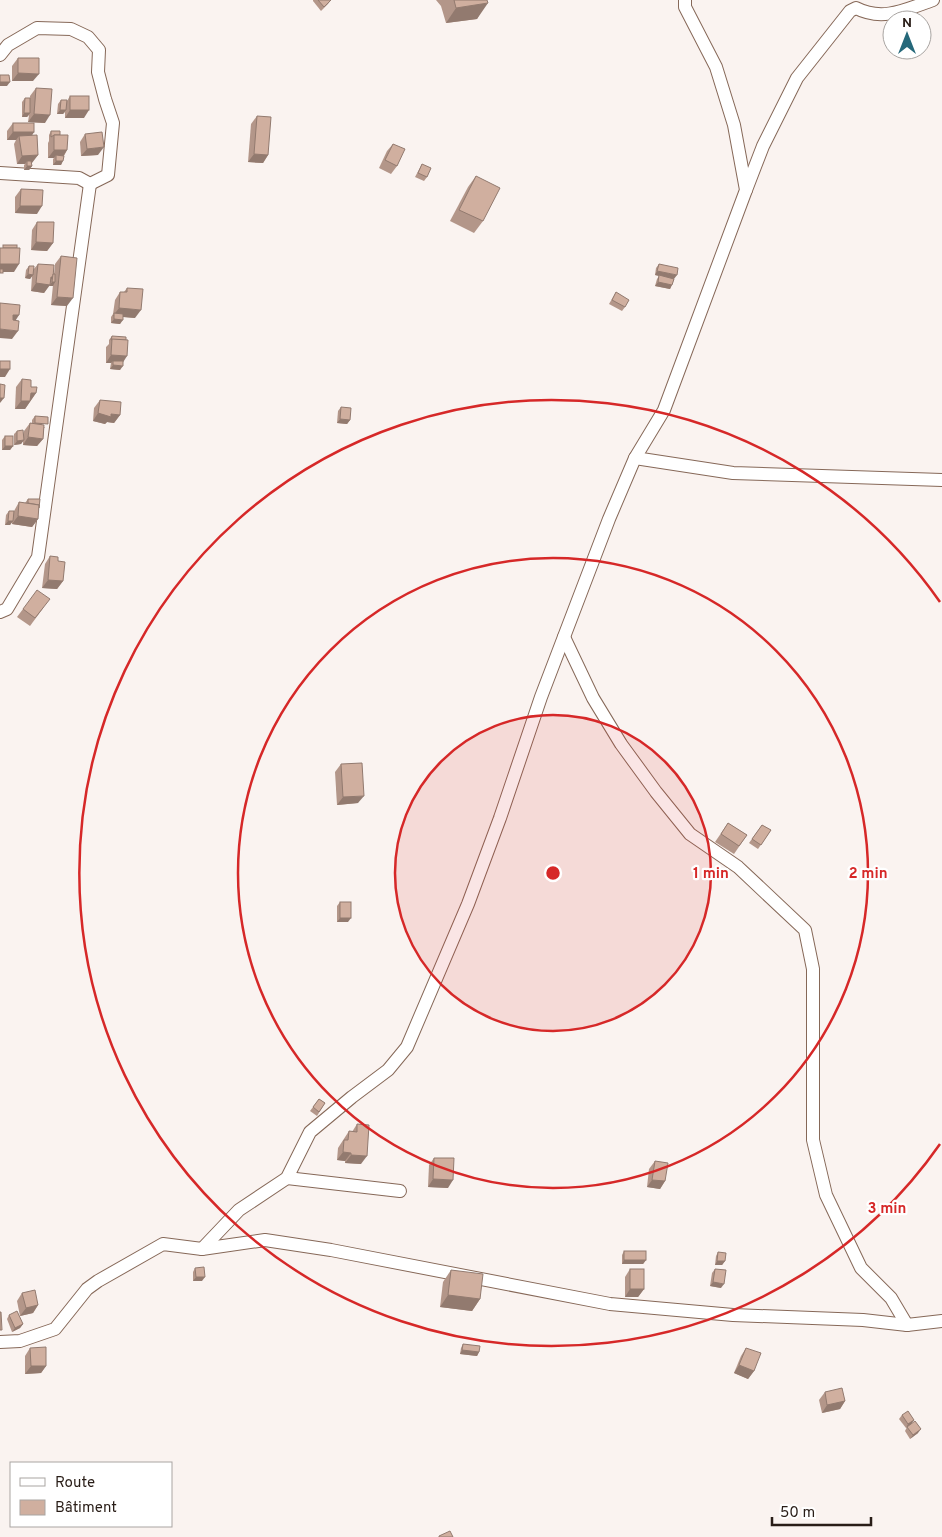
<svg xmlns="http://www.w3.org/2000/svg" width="942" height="1537" font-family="Overpass,sans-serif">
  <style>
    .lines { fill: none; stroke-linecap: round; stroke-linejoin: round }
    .minor-casing { stroke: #866858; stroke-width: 14 }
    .minor { stroke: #fff; stroke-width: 12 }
    .wall { fill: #b39689 }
    .shaded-wall { fill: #927a6f }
    .building { fill: #d0af9f; stroke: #927a6f }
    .ring { fill: none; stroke: #d62828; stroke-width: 2.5 }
    .centre { fill: #d62828; stroke: #fff; stroke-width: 2.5 }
    .ring-label { font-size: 15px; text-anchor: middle; font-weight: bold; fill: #d62828; stroke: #fff; stroke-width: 4.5; stroke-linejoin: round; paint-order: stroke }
  </style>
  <rect width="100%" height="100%" fill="#faf3f0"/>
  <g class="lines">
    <!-- minor casing -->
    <g class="minor-casing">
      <g id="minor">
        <polyline points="0,55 8,45 37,28 71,29 88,37 99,50 98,72 105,99 113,123 108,175 90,184"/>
        <polyline points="0,173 79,178 90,184"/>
        <path d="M746,190l17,-44 34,-68 53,-67 6,-3c27,14 51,1 77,-8"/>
        <polyline points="635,458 733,473 942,480"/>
        <polyline points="0,612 7,609 38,557 90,184"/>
        <polyline points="564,637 593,698 621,744 656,792 690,834 738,867 805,930 813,969 813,1140 826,1195 861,1268 891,1298 907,1325"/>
        <polyline points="287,1178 400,1191"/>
        <polyline points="202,1249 239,1210 287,1178 310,1132 352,1097 388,1070 407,1047 468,904 500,818 541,697 609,519 635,458 664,410 746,190 734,125 716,67 685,7 685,0"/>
        <polyline points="0,1342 20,1341 55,1329 87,1289 98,1281 163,1244 202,1249 265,1240 331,1250 610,1304 733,1315 863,1320 907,1325 942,1321"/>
      </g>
    </g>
    <!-- minor -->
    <use href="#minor" class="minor"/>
  </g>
  <!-- wall -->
  <g class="wall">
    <polygon points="313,0 331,0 328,4 321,11 313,1"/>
    <polygon points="436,0 487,0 477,19 446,23 441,6"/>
    <polygon points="18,58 33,81 12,81 12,66"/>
    <polygon points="36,88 45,123 28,122 29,115 27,117 22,117 22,102 25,98 30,98 30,96"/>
    <polygon points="70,96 84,118 65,118 65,112 63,114 57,114 58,104 61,100 67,101"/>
    <polygon points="257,116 268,155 263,163 248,162 251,124"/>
    <polygon points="13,123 34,132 32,135 38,155 31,163 32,166 29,170 24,170 24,165 25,164 17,164 14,144 16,140 7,140 7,131"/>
    <polygon points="51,131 60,135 67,150 64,156 61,165 53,165 53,159 54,158 48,158 48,143 49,141 49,135"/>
    <polygon points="85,134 98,155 81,156 80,142"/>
    <polygon points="393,144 397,166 391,174 379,168 387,151"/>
    <polygon points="422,164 427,177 424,181 415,177"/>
    <polygon points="476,176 483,221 474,233 450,221 468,187"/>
    <polygon points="21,189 37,214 15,213 15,197"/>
    <polygon points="37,222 53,243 47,251 31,250 32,230"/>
    <polygon points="61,256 67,306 51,305 53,285 49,285 44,293 31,291 32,276 30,279 25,278 26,270 29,266 33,270 38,264 54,274 55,264"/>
    <polygon points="659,264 674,279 670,289 655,286 657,279 659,276 655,275 656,268"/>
    <polygon points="127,288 135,318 123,317 120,324 111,323 111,317 113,314 115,300 120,292 124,292"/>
    <polygon points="616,292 625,307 622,311 609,304"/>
    <polygon points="112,336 123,361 120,370 110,369 111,363 106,363 106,347 109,344 109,340"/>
    <polygon points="22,379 36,393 25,409 15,409 16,387"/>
    <polygon points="100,400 120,415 114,423 107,422 105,424 93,421 94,408"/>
    <polygon points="341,407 350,420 347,424 337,423 338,411"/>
    <polygon points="35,416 45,428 44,428 43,439 37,446 23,445 23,441 21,444 14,445 14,434 17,431 23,437 24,431 30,423 32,423 32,420"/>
    <polygon points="5,436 13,446 10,450 2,450 2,440"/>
    <polygon points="28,499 38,519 32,527 12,524 12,522 10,525 5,525 6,515 9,511 14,511 19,502 25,503"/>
    <polygon points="50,556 63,581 57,589 42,588 45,564"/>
    <polygon points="44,607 30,626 17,617 23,609"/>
    <polygon points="341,764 358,803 337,805 335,772"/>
    <polygon points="728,823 747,835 734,854 715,842"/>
    <polygon points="762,825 771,830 758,849 749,843"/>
    <polygon points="340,902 348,922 337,922 337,906"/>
    <polygon points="319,1099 325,1103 317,1116 310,1111"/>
    <polygon points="357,1124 361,1164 345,1163 345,1161 337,1160 338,1148 349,1131 352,1132"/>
    <polygon points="434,1158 448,1188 428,1187 429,1165"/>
    <polygon points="655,1161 665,1181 660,1189 647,1187 649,1169"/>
    <polygon points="624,1251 646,1260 643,1264 622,1264 622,1255"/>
    <polygon points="718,1252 725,1261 722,1265 715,1265 716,1256"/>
    <polygon points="195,1268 202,1281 193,1281 193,1272"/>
    <polygon points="630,1269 644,1289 638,1297 625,1297 625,1277"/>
    <polygon points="715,1269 721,1288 710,1286 712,1273"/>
    <polygon points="451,1270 480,1299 472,1311 440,1307 443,1282"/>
    <polygon points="22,1293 38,1305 33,1313 20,1316 17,1301"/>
    <polygon points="9,1315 23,1324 20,1328 12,1332 7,1319"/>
    <polygon points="463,1344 479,1352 477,1356 460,1354 461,1348"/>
    <polygon points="30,1348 46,1366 41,1373 25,1374 25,1356"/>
    <polygon points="746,1348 754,1371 748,1379 734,1373 741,1356"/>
    <polygon points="825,1392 845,1401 840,1409 822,1413 819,1400"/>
    <polygon points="902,1415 914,1420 911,1424 906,1428 899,1419"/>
    <polygon points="907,1427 918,1433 910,1439 905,1431"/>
  </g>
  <!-- shaded-wall -->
  <g class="shaded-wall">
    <polygon points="488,3 477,19 446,23 456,8"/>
    <polygon points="18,73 39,74 33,81 12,81"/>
    <polygon points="0,82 10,82 7,86 0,86"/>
    <polygon points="60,110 66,110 63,114 57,114"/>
    <polygon points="70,110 89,110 84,118 65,118"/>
    <polygon points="24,113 30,113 27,117 22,117"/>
    <polygon points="34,114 50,115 45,123 28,122"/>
    <polygon points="13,132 34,132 29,140 19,136 16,140 7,140"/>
    <polygon points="104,147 98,155 81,156 87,149"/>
    <polygon points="54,150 67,150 62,158 56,155 54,158 48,158"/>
    <polygon points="254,154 268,155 263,163 248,162"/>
    <polygon points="38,155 32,163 27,163 27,161 25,164 17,164 22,156"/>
    <polygon points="56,161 63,161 61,165 53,165"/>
    <polygon points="27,166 32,166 29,170 24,170"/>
    <polygon points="20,206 42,206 37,214 15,213"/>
    <polygon points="36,242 53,243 47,251 31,250"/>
    <polygon points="0,264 19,264 14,272 0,272"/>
    <polygon points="657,271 677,275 674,279 655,275"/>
    <polygon points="28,274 33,275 30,279 25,278"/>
    <polygon points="51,277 53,277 48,284 50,285 44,293 31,291 36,283"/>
    <polygon points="52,282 55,282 53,286 49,286"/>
    <polygon points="658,282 672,285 670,289 655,286"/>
    <polygon points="57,297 73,298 67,306 51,305"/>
    <polygon points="119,308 141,310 135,318 113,316"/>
    <polygon points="13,315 19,315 14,323 8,323"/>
    <polygon points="114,319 123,320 120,324 111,323"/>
    <polygon points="0,329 18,331 12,339 0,338"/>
    <polygon points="111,355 127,356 122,364 113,361 111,363 106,363"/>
    <polygon points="113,365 123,366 120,370 110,369"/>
    <polygon points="0,369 10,369 5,377 0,377"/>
    <polygon points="31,393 36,393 25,409 15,409 21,401"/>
    <polygon points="0,398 4,398 0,403"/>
    <polygon points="98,413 111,414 120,415 114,423 107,422 105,424 93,421"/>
    <polygon points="340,419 350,420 347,424 337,423"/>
    <polygon points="28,437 43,439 37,446 23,445"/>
    <polygon points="24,440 21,444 14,445 17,441"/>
    <polygon points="5,446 13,446 10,450 2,450"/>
    <polygon points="18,516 38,519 32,527 12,524"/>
    <polygon points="8,521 13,521 10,525 5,525"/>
    <polygon points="48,580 63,581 57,589 42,588"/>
    <polygon points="364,796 358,803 337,805 343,797"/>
    <polygon points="340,918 351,918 348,922 337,922"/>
    <polygon points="343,1152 351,1153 345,1161 337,1160"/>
    <polygon points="351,1155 367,1156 361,1164 345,1163"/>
    <polygon points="433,1179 453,1180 448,1188 428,1187"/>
    <polygon points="652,1180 665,1181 660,1189 647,1187"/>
    <polygon points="624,1260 646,1260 643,1264 622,1264"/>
    <polygon points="717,1261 725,1261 722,1265 715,1265"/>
    <polygon points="196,1277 205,1277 202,1281 193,1281"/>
    <polygon points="713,1282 724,1284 721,1288 710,1286"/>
    <polygon points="630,1289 644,1289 638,1297 625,1297"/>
    <polygon points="448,1295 480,1299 472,1311 440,1307"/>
    <polygon points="38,1305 33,1313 20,1316 26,1308"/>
    <polygon points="23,1324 20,1328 12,1332 15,1328"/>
    <polygon points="462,1350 479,1352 477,1356 460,1354"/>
    <polygon points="739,1365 754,1371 748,1379 734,1373"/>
    <polygon points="31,1366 46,1366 41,1373 25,1374"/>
    <polygon points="845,1401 840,1409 822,1413 827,1405"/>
    <polygon points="914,1420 911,1424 906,1428 908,1424"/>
    <polygon points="921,1429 918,1433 910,1439 913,1435"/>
  </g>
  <!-- building -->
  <g class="building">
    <polygon points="318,0 331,0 324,7"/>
    <polygon points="454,0 487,0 488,3 456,8"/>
    <polygon points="18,58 39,58 39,74 18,73"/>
    <polygon points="0,75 9,75 10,82 0,82"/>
    <polygon points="36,88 52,89 50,115 34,114"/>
    <rect x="70" y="96" width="19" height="14"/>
    <polygon points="25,98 30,98 30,113 24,113"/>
    <polygon points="61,100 67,100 66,110 60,110"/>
    <polygon points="257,116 271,117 268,155 254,154"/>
    <rect x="13" y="123" width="21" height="9"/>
    <polygon points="51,131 60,131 60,135 54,135 51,137"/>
    <polygon points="102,132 104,147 87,149 85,134"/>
    <polygon points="37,135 38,155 22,156 19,136"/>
    <polygon points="54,135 68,135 67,150 54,150"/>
    <polygon points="393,144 405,149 397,166 385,160"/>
    <polygon points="56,155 64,156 63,161 56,161"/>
    <polygon points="27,161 31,161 32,166 27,166"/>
    <polygon points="422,164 431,168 427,177 418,173"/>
    <polygon points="476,176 500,188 483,221 459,210"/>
    <polygon points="21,189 43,190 42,206 20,206"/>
    <polygon points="37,222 54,222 53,243 36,242"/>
    <rect x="3" y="245" width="14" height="3"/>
    <polygon points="0,248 20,248 19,264 0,264"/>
    <polygon points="61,256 77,258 73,298 57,297"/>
    <polygon points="38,264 54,265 53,277 51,277 50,285 36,283"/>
    <polygon points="659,264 678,268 677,275 657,271"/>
    <polygon points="29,266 34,266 33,275 28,274"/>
    <rect x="0" y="269" width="3" height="4"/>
    <polygon points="53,274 55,274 55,282 52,282"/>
    <polygon points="659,275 674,279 672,285 658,282"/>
    <polygon points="127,288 143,289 141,310 119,308 120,292 127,292"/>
    <polygon points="616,292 629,300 625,307 612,300"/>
    <polygon points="0,303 20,305 19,315 13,315 13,320 19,321 18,331 0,329"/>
    <polygon points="114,313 123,314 123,320 114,319"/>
    <polygon points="112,336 126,337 126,340 111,340"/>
    <polygon points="112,339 128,340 127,356 111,355"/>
    <rect x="0" y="361" width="10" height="8"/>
    <polygon points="113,361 123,361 123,366 113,365"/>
    <polygon points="22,379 31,380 31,387 37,387 36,393 31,393 30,401 21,401"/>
    <polygon points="0,384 5,385 4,398 0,398"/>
    <polygon points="100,400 121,402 120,415 111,414 111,417 98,413"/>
    <polygon points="341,407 351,408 350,420 340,419"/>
    <polygon points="35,416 48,417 48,424 35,423"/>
    <polygon points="30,423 44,425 43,439 28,437"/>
    <polygon points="23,430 24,440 17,441 17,431"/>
    <rect x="5" y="436" width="8" height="10"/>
    <polygon points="28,499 40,499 39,508 39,505 28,503"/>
    <polygon points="19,502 39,505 38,519 18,516"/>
    <polygon points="9,511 14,511 13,521 8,521"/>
    <polygon points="50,556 58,557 58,561 65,562 63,581 48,580"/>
    <polygon points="37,590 50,599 35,618 23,609"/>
    <polygon points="362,763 364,796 343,797 341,764"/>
    <polygon points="728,823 747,835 739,846 721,834"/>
    <polygon points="762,825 771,830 761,845 752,839"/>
    <rect x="340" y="902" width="11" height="16"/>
    <polygon points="319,1099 325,1103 319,1112 313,1107"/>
    <polygon points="357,1124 369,1125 367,1156 351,1155 351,1153 343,1152 344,1140 348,1140 349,1131 357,1132"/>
    <polygon points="434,1158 454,1158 453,1180 433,1179"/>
    <polygon points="655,1161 668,1163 665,1181 652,1180"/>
    <rect x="624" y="1251" width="22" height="9"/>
    <polygon points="718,1252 726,1253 725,1261 717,1261"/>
    <polygon points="204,1267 205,1277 196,1277 195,1268"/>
    <rect x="630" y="1269" width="14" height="20"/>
    <polygon points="715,1269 726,1270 724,1284 713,1282"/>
    <polygon points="451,1270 483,1274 480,1299 448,1295"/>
    <polygon points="35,1290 38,1305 26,1308 22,1293"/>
    <polygon points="17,1311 23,1324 15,1328 9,1315"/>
    <polygon points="0,1312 1,1312 2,1330 0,1330"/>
    <polygon points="463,1344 480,1346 479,1352 462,1350"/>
    <polygon points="46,1347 46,1366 31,1366 30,1348"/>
    <polygon points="746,1348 761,1353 754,1371 739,1365"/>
    <polygon points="842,1388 845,1401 827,1405 825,1392"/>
    <polygon points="908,1411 914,1420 908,1424 902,1415"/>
    <polygon points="915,1421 921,1429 913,1435 907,1427"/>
    <polygon points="450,1531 453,1537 439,1537 439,1536"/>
  </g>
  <!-- distance rings -->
  <circle cx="553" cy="873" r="158" fill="#d62828" fill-opacity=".12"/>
  <g class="ring">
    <circle cx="553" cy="873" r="158"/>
    <circle cx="553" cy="873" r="315"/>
    <path d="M940 1144A473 473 0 1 1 940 602"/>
  </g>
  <circle cx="553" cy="873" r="8" class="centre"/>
  <g class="ring-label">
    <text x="711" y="878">1 min</text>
    <text x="868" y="878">2 min</text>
    <text x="887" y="1213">3 min</text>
  </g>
  <!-- legend -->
  <rect x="10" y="1462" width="162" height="65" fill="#ffffff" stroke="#a9a5a2"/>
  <rect x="20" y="1478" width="25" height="8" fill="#ffffff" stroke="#a9a5a2"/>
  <text x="55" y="1487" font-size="15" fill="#291d17">Route</text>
  <rect x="20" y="1500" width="25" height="15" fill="#d0af9f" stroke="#a9a5a2"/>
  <text x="55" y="1512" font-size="15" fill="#291d17">Bâtiment</text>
  <!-- north arrow -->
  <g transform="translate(907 35)"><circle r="24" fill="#ffffff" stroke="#a9a5a2"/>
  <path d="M0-4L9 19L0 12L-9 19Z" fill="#25687a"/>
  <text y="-8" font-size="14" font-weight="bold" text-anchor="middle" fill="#291d17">N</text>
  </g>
  <!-- scale -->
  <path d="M772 1517v8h99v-8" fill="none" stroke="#291d17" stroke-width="2.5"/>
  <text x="780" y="1517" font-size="15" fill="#291d17" stroke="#ffffff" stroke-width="4" paint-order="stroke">50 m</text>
</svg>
